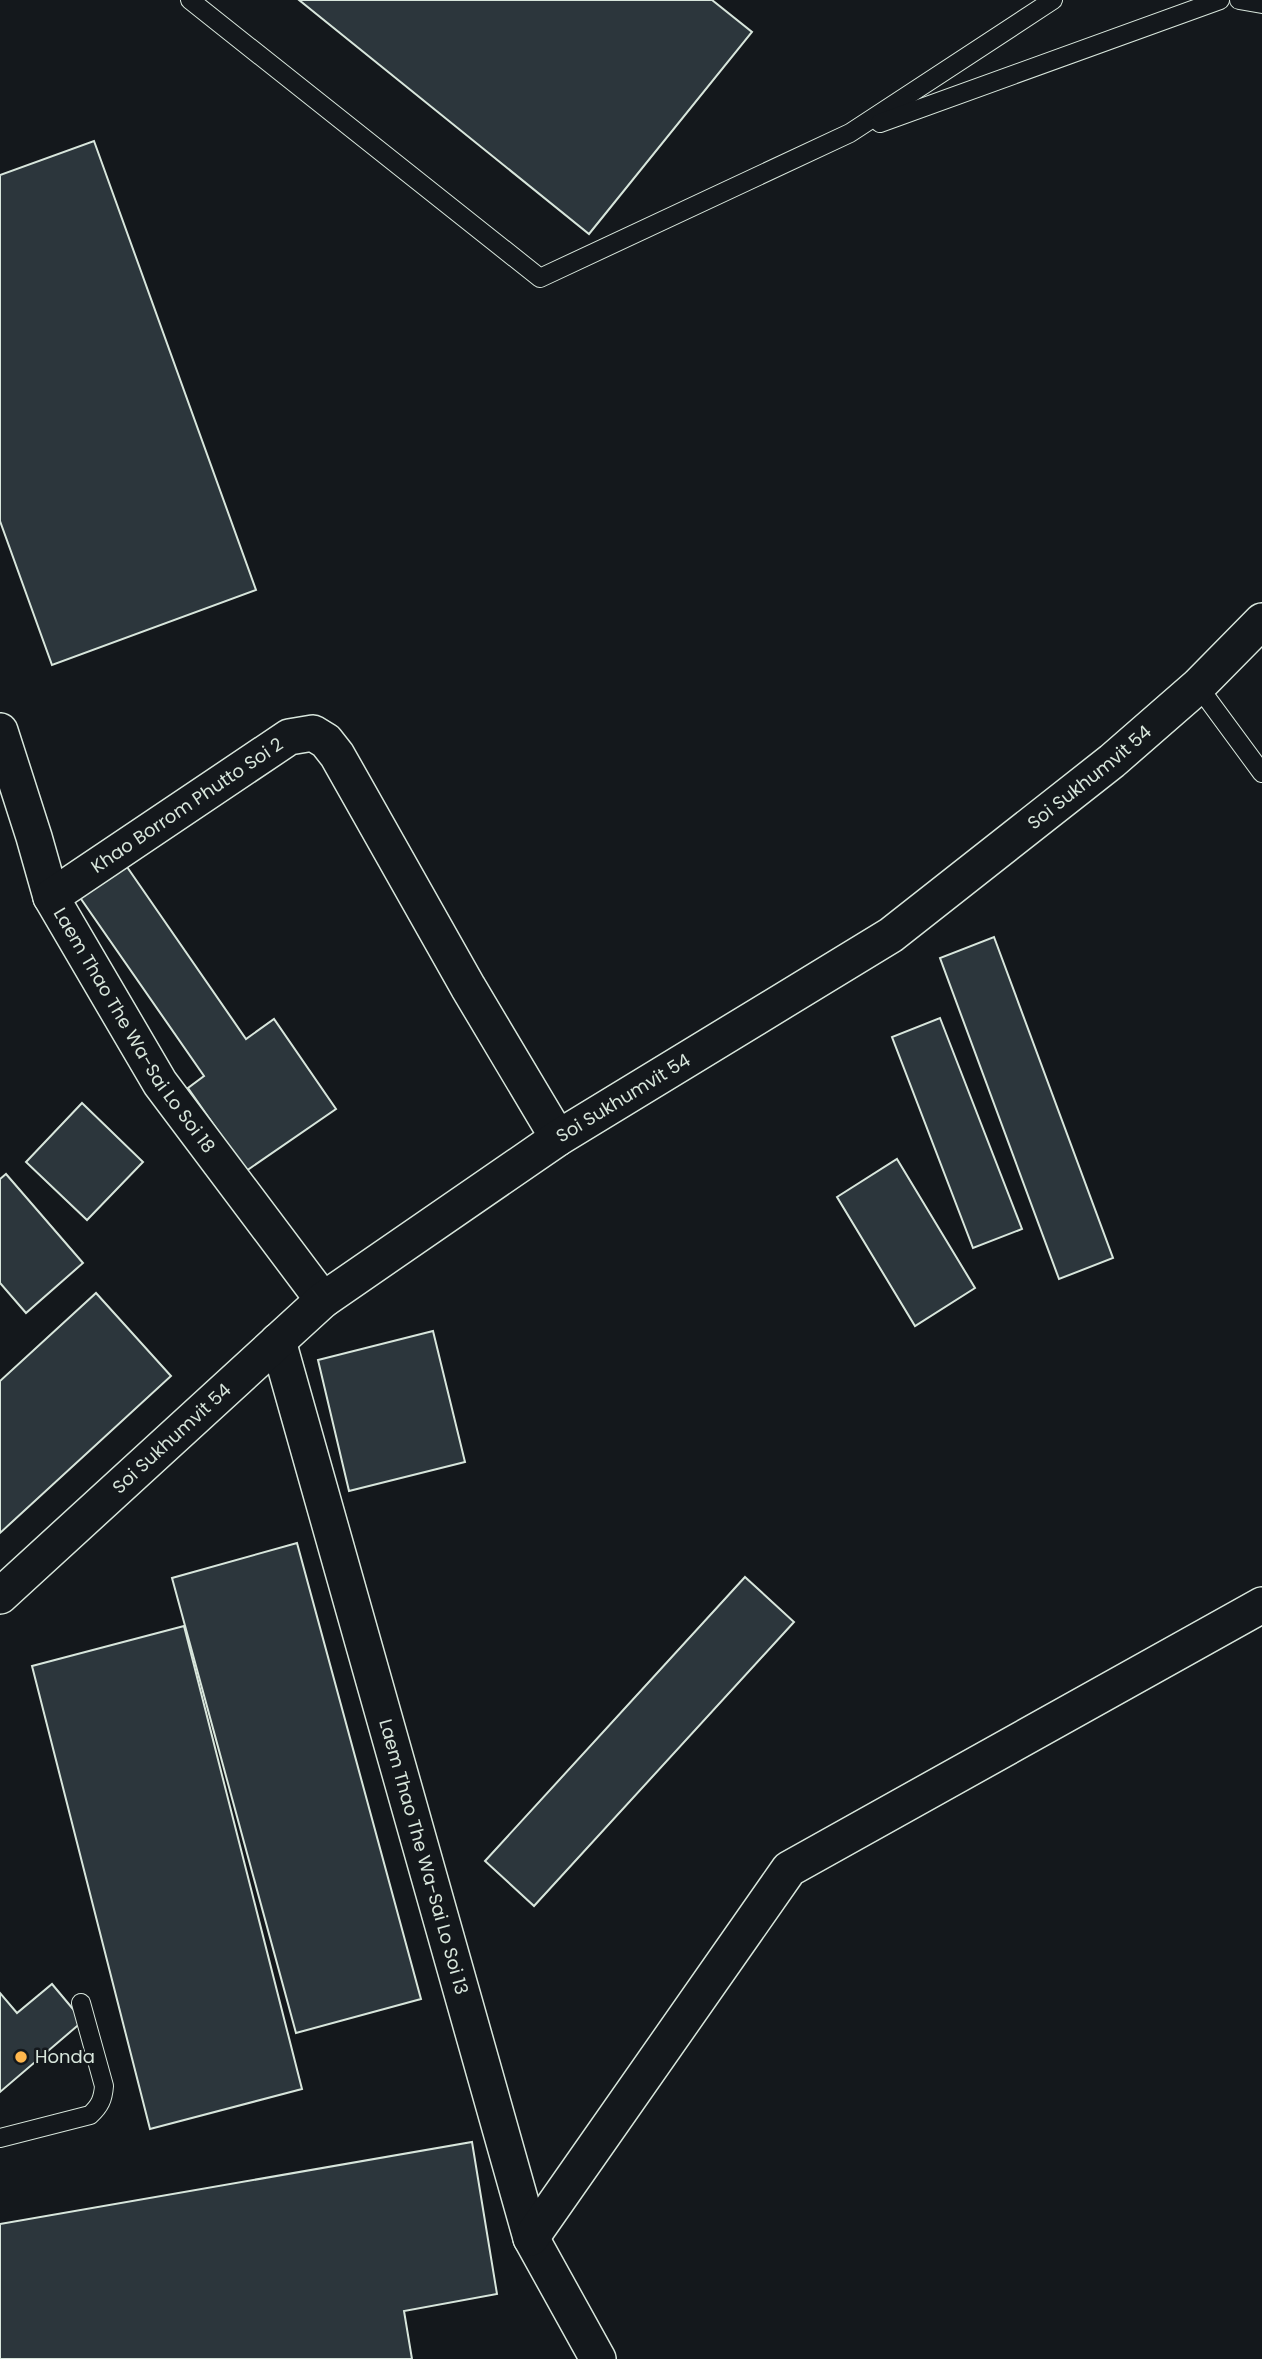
<svg xmlns="http://www.w3.org/2000/svg" width="1262" height="2359" font-family="Poppins,sans-serif">
  <style>
    .building { fill: #2c363c; stroke: #d8e6dc; stroke-width: 2 }
    .lines { fill: none; stroke-linecap: round; stroke-linejoin: round }
    .lane-casing { stroke: #d8e6dc; stroke-width: 20 }
    .street-casing { stroke: #d8e6dc; stroke-width: 38 }
    .lane { stroke: #14181c; stroke-width: 18 }
    .street { stroke: #14181c; stroke-width: 35 }
    .poi-dot { fill: #ffb74d; stroke: #14181c; stroke-width: 2.5 }
    .labels { text-anchor: middle; stroke-width: 5; stroke-linejoin: round; paint-order: stroke }
    .street-label { font-size: 18px; fill: #d8e6dc; stroke: #14181c }
    .poi-label { font-size: 18px; fill: #d8e6dc; stroke: #14181c; text-anchor: start }
  </style>
  <rect width="100%" height="100%" fill="#14181c"/>
  <!-- building -->
  <g class="building">
    <polygon points="299,0 712,0 752,32 589,234"/>
    <polygon points="94,141 256,590 52,665 0,521 0,175"/>
    <polygon points="125,864 246,1039 274,1019 336,1109 246,1171 188,1088 204,1076 79,896"/>
    <polygon points="994,937 1113,1258 1059,1279 940,958"/>
    <polygon points="940,1018 1022,1229 973,1248 892,1037"/>
    <polygon points="82,1103 143,1162 87,1220 26,1162"/>
    <polygon points="897,1159 975,1288 915,1326 837,1197"/>
    <polygon points="6,1174 83,1263 26,1313 0,1283 0,1179"/>
    <polygon points="96,1293 171,1376 0,1533 0,1381"/>
    <polygon points="433,1331 465,1462 349,1491 318,1360"/>
    <polygon points="297,1543 421,1999 296,2033 172,1578"/>
    <polygon points="745,1577 794,1622 534,1906 485,1861"/>
    <polygon points="184,1626 302,2089 150,2129 32,1666"/>
    <polygon points="52,1984 83,2021 0,2092 0,1993 17,2013"/>
    <polygon points="472,2142 497,2294 404,2311 412,2359 0,2359 0,2224"/>
  </g>
  <g class="lines">
    <!-- lane casing -->
    <g class="lane-casing">
      <g id="lane">
        <polyline points="190,0 540,278 850,133 1053,0"/>
        <polyline points="1239,0 1262,4"/>
        <polyline points="880,123 1220,0"/>
        <polyline points="1198,686 1262,773"/>
        <path d="M0,2138l90,-23c10,-9 13,-16 14,-29l-23,-83"/>
      </g>
    </g>
    <!-- street casing -->
    <g class="street-casing">
      <g id="street">
        <path id="s1" d="M0,731l34,106 17,60 109,186 163,217"/>
        <path id="s2" d="M51,897l238,-160 24,-4 13,8 11,14 131,232 90,151"/>
        <path id="s3" d="M278,1341l253,897 67,121"/>
        <path id="s4" d="M0,1596l323,-296 235,-162 333,-203 221,-174 86,-75 64,-65"/>
        <polyline points="531,2238 789,1869 1262,1605"/>
      </g>
    </g>
    <!-- lane -->
    <use href="#lane" class="lane"/>
    <!-- street -->
    <use href="#street" class="street"/>
  </g>
  <!-- markers -->
  <circle class="poi-dot" cx="21" cy="2057" r="7"/>
  <g class="labels">
    <!-- street labels -->
    <g class="street-label">
      <text dy="6" stroke="none"><textPath href="#s4" startOffset="1367">Soi Sukhumvit 54</textPath></text>
      <text dy="6" stroke="none"><textPath href="#s2" startOffset="164">Khao Borrom Phutto Soi 2</textPath></text>
      <text dy="6" stroke="none"><textPath href="#s1" startOffset="331">Laem Thao The Wa-Sai Lo Soi 18</textPath></text>
      <text dy="6" stroke="none"><textPath href="#s4" startOffset="800">Soi Sukhumvit 54</textPath></text>
      <text dy="6" stroke="none"><textPath href="#s4" startOffset="233">Soi Sukhumvit 54</textPath></text>
      <text dy="6" stroke="none"><textPath href="#s3" startOffset="536">Laem Thao The Wa-Sai Lo Soi 13</textPath></text>
    </g>
    <!-- poi labels -->
    <g class="poi-label">
      <text x="35" y="2063">Honda</text>
    </g>
  </g>
</svg>
